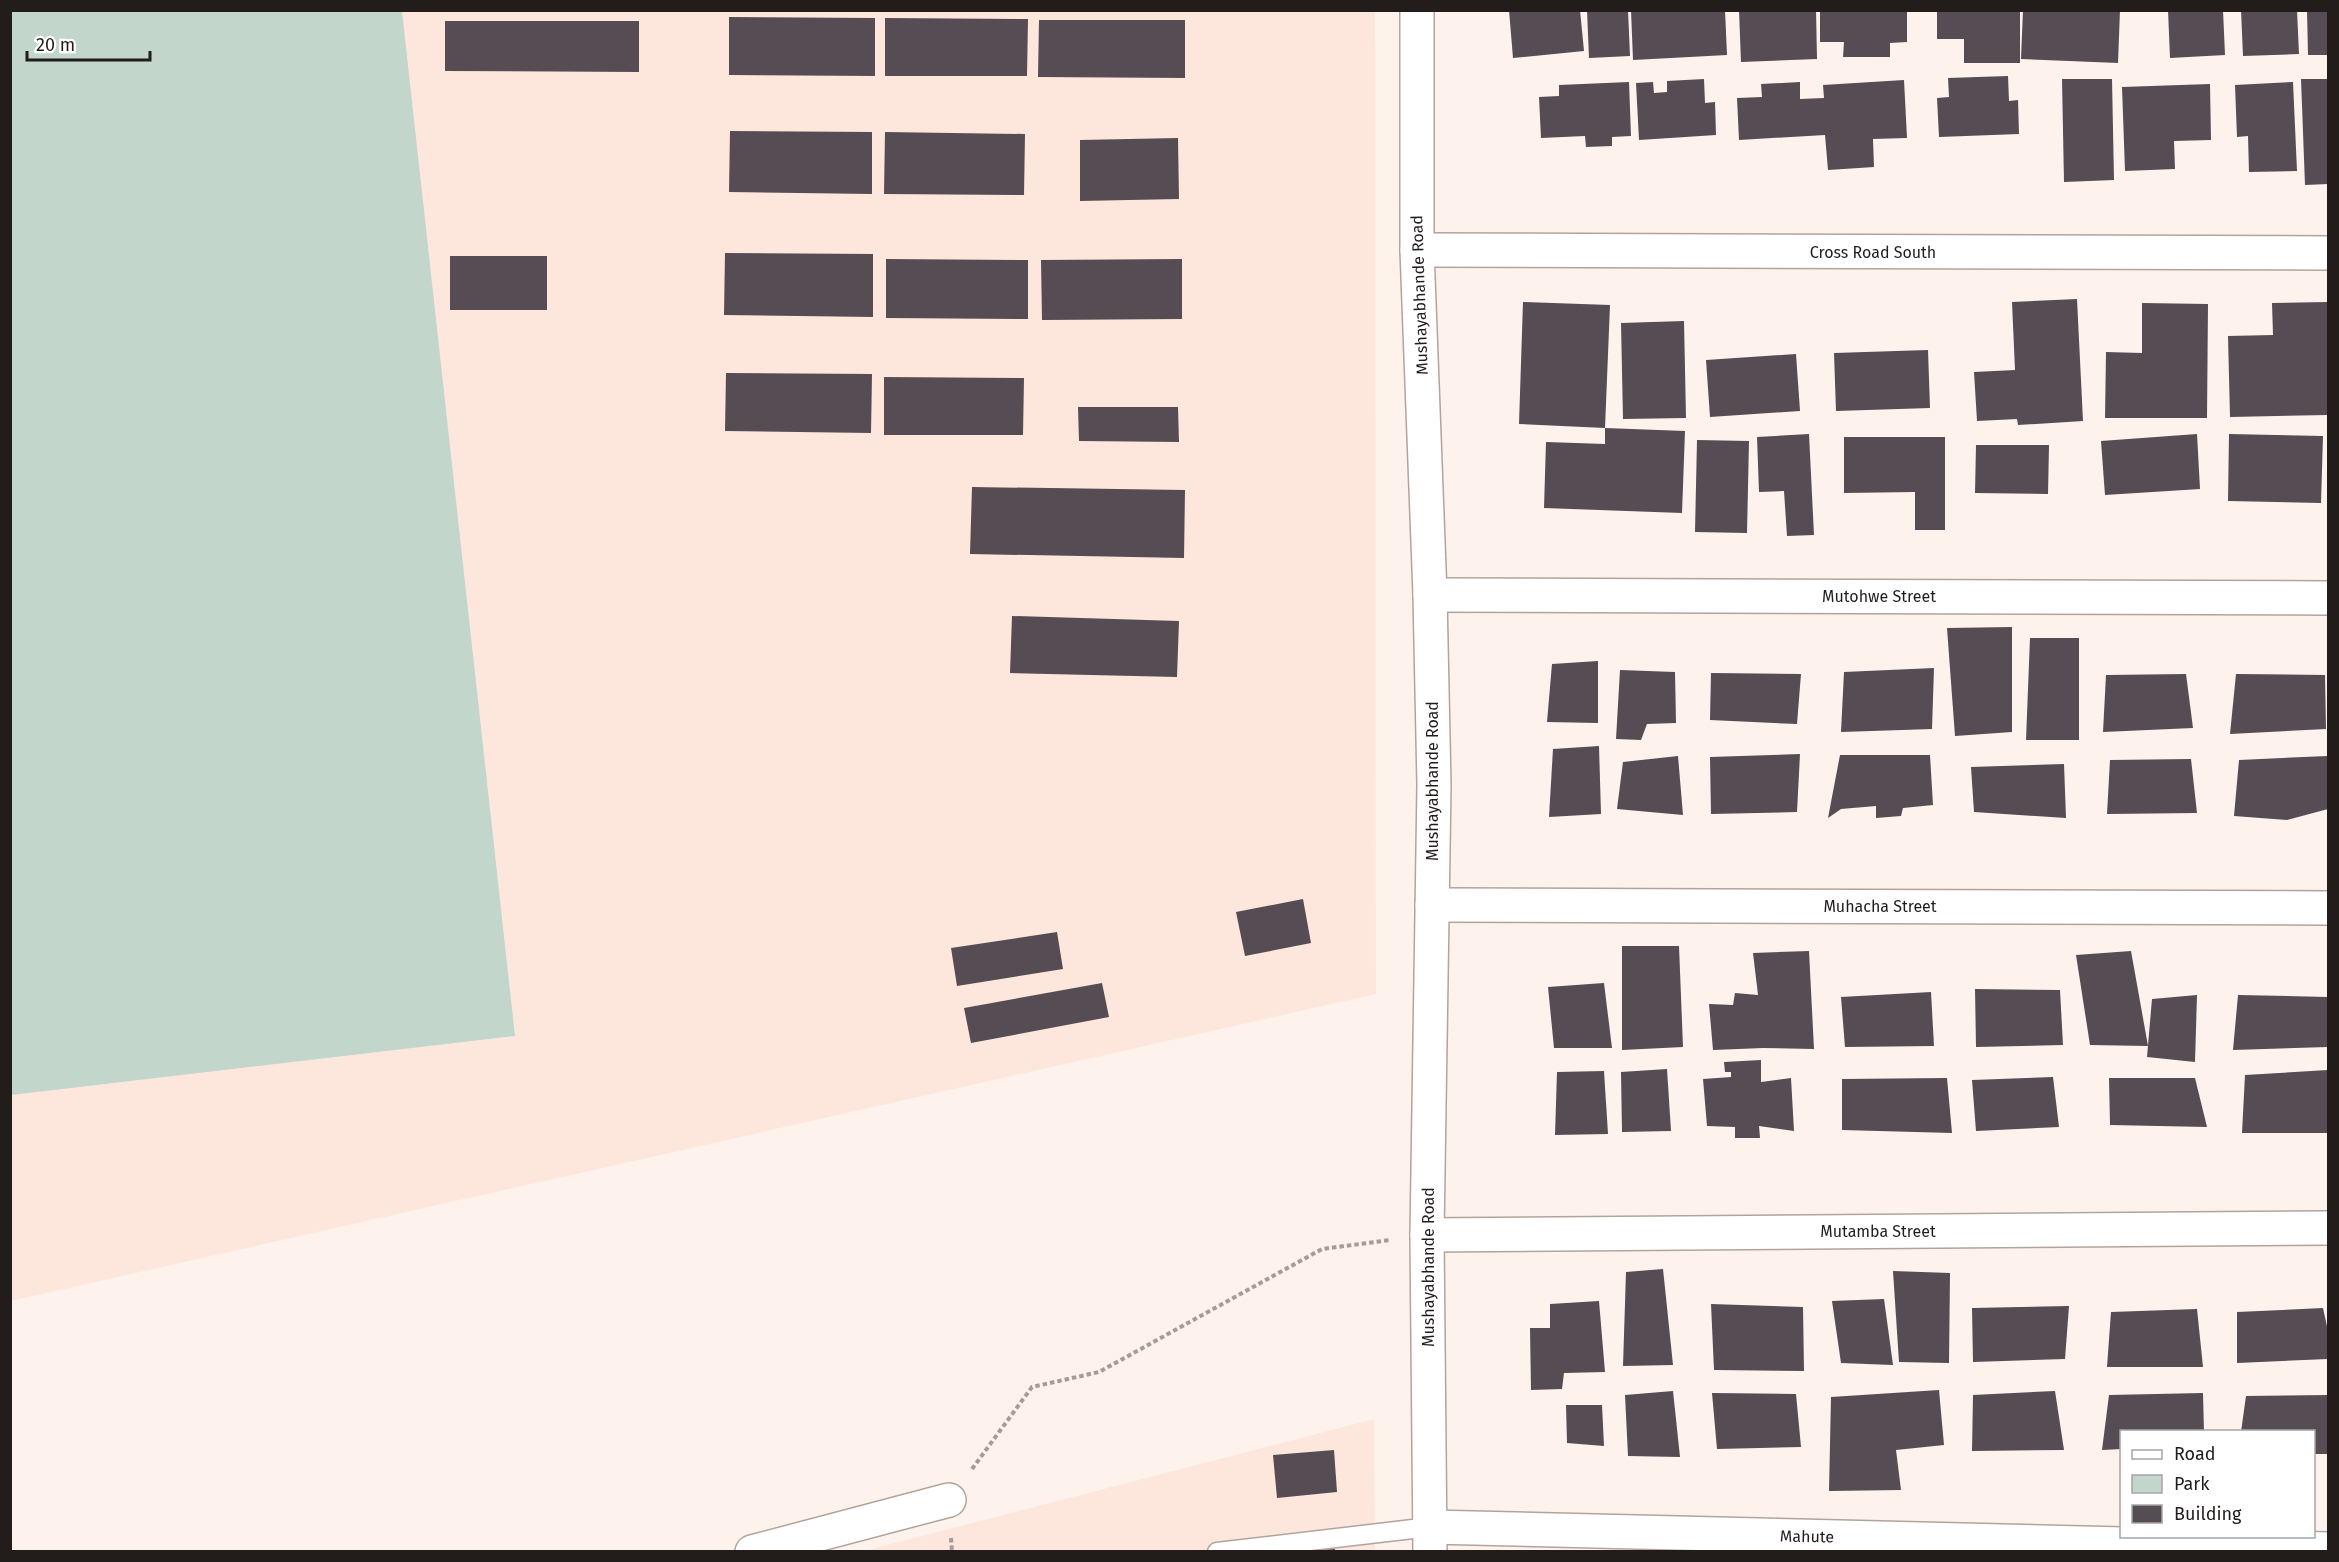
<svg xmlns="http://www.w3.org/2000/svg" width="2339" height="1562" font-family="'Fira Sans',sans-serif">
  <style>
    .built { fill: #fde7dc }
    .green { fill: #c3d6cb }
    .building { fill: #554c54 }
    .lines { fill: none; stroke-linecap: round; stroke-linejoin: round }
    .lane-casing { stroke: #b1a49d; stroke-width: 21 }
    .street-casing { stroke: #b1a49d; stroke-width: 36 }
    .secondary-casing { stroke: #b1a49d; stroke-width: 36 }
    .path { stroke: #a59c98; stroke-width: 4; stroke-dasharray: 4.5 3; stroke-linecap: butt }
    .lane { stroke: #fff; stroke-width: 18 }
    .street { stroke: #fff; stroke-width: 33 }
    .secondary { stroke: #fff; stroke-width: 33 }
    .labels { text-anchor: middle; stroke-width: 6; stroke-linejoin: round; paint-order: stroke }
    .street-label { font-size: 16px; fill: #221d1b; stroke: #fff }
  </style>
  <rect width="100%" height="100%" fill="#fef2ec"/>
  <!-- built -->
  <g class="built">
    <polygon points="10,11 1375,11 1376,994 11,1301"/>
    <polygon points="1374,1419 1375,1551 864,1551"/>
  </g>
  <!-- green -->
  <polygon class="green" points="10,11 402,11 515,1036 11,1095"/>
  <!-- building -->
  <g class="building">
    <polygon points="1509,10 1580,10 1584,51 1513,58"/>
    <polygon points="1587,10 1628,10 1630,56 1589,58"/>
    <polygon points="1631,10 1725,10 1727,55 1633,60"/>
    <polygon points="1739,10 1816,10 1817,59 1741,62"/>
    <polygon points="1820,10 1907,10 1907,42 1890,43 1890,57 1843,57 1844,42 1820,42"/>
    <polygon points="2020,10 2020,63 1964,63 1964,39 1937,39 1937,11"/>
    <polygon points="2023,10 2120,10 2118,63 2021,59"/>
    <polygon points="2168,10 2223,10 2225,55 2170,58"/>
    <polygon points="2241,10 2297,10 2299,54 2243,56"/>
    <polygon points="2307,10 2328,10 2327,55 2308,55"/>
    <polygon points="729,17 875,18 875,76 729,75"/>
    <polygon points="885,18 1028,19 1027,76 885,76"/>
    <polygon points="1039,20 1185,20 1185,78 1038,77"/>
    <polygon points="445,21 639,21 639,72 445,71"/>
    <polygon points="2008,76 2009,101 2018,100 2019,134 1939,137 1937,98 1949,97 1948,78"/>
    <polygon points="1704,79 1705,103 1715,102 1716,135 1639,140 1636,83 1653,82 1654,93 1667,92 1667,81"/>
    <polygon points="2062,79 2112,79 2114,180 2064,182"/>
    <polygon points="2301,79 2328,79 2328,184 2305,185"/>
    <polygon points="1904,80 1907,138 1873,139 1874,167 1828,170 1825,135 1739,140 1737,98 1762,97 1761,84 1800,82 1800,99 1824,98 1823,85"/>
    <polygon points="1629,82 1631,136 1612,137 1612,146 1586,147 1585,136 1541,138 1539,97 1559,96 1559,85"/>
    <polygon points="2293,82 2297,171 2249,172 2248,136 2237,137 2235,85"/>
    <polygon points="2210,84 2211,140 2174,141 2175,169 2125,171 2122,87"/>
    <polygon points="730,131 872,132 872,194 729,192"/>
    <polygon points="885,132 1025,134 1024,195 884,194"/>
    <polygon points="1178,138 1179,199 1080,201 1080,140"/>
    <polygon points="725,253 873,254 873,317 724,315"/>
    <rect x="450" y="256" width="97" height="54"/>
    <polygon points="886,259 1028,260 1028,319 886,318"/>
    <polygon points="1182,259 1182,319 1042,320 1041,260"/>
    <polygon points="2077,299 2083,421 2018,425 2017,419 1977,421 1974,372 2015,370 2012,302"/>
    <polygon points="1523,302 1610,305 1605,428 1519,424"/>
    <polygon points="2328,302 2328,415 2230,417 2228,336 2273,335 2272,303"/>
    <polygon points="2142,303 2208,304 2207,418 2105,418 2106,352 2142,353"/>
    <polygon points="1684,321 1686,418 1623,419 1621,323"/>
    <polygon points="1928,350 1930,408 1836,411 1834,353"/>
    <polygon points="1796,354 1800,411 1710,417 1706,360"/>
    <polygon points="726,373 872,374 871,433 725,431"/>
    <polygon points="884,377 1024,378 1023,435 884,435"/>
    <polygon points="1078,407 1178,407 1179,442 1079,441"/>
    <polygon points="1605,428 1685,431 1682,513 1544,508 1546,442 1605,444"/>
    <polygon points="1809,434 1814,535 1787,536 1784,491 1759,492 1757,437"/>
    <polygon points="2197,434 2200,489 2105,495 2101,441"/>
    <polygon points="2229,434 2323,436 2321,503 2228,501"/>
    <polygon points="1844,437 1945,437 1945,530 1915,530 1915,492 1844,493"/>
    <polygon points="1697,440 1749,441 1747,533 1695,532"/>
    <polygon points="1976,445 2049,445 2048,494 1975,493"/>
    <polygon points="972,487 1185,490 1184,558 970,554"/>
    <polygon points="1012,616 1179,621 1177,677 1010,673"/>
    <polygon points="2012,627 2012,732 1955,736 1947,628"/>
    <polygon points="2030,638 2079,638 2079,740 2026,740"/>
    <polygon points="1598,661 1598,723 1547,722 1552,664"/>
    <polygon points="1934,668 1932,729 1841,732 1844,672"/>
    <polygon points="1620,670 1675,672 1676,723 1647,724 1641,740 1616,739"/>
    <polygon points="1711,673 1801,674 1797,724 1710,720"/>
    <polygon points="2186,674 2193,728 2103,732 2106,675"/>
    <polygon points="2236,674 2325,675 2326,729 2230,734"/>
    <polygon points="1599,746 1601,814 1549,817 1553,749"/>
    <polygon points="1800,754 1797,812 1711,814 1710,757"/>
    <polygon points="1840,755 1930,755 1933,805 1903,808 1901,816 1876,818 1876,806 1841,809 1828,818"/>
    <polygon points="1678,756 1683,815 1617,809 1623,762"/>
    <polygon points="2327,756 2328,809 2287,820 2234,816 2239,760"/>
    <polygon points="2191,759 2197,813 2107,814 2110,760"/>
    <polygon points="2064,764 2066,818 1974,812 1971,767"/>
    <polygon points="1303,899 1311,943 1245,956 1236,912"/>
    <polygon points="1057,932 1063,969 957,986 951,948"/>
    <polygon points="1622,946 1679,946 1683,1047 1622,1050"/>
    <polygon points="1809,951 1814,1049 1763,1048 1713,1050 1709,1004 1733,1005 1735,993 1758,995 1753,953"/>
    <polygon points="2131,951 2148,1046 2090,1045 2076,955"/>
    <polygon points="1102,983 1109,1017 971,1043 964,1008"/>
    <polygon points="1604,983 1612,1048 1554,1048 1548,987"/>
    <polygon points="1975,989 2060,990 2063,1045 1976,1047"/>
    <polygon points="1931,992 1934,1046 1845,1047 1841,997"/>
    <polygon points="2197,995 2195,1062 2147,1057 2152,999"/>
    <polygon points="2238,995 2328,997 2328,1047 2233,1050"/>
    <polygon points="1761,1060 1761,1082 1791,1078 1794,1131 1759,1126 1760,1138 1735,1138 1735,1127 1707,1126 1703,1079 1731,1077 1731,1072 1725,1072 1724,1062"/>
    <polygon points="1667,1069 1671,1131 1622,1132 1621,1072"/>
    <polygon points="2328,1070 2328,1133 2242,1133 2245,1075"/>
    <polygon points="1604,1071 1608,1134 1555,1135 1557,1072"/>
    <polygon points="2053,1077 2059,1127 1976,1131 1972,1080"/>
    <polygon points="1947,1078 1952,1133 1842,1130 1842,1079"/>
    <polygon points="2109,1078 2195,1078 2207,1127 2110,1125"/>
    <polygon points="1663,1269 1673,1365 1623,1366 1626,1272"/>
    <polygon points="1893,1271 1950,1273 1949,1363 1899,1362"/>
    <polygon points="1884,1299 1893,1365 1841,1363 1832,1301"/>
    <polygon points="1599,1301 1605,1372 1564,1373 1562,1389 1531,1390 1530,1328 1550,1328 1550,1304"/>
    <polygon points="1711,1304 1803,1307 1804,1371 1714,1370"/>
    <polygon points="2069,1306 2065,1359 1973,1362 1972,1308"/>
    <polygon points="2323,1308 2328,1331 2328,1359 2237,1363 2237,1312"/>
    <polygon points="2197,1309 2203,1367 2107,1367 2111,1312"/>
    <polygon points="1939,1390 1944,1445 1896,1450 1901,1490 1829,1491 1831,1397"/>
    <polygon points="1673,1391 1680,1457 1628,1456 1625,1395"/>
    <polygon points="2055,1391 2064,1450 1972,1451 1973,1395"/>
    <polygon points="1712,1393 1796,1394 1801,1447 1717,1449"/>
    <polygon points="2203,1393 2204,1432 2122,1432 2122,1449 2102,1450 2109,1395"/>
    <polygon points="2328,1395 2328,1454 2314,1454 2314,1432 2241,1432 2246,1396"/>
    <polygon points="1566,1405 1602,1405 1604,1446 1567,1443"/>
    <polygon points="1334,1450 1337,1492 1277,1498 1273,1455"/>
    <polygon points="1335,1549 1335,1552 1319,1552 1319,1550"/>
  </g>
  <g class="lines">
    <!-- lane casing -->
    <g class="lane-casing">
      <polyline id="lane" points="1217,1552 1430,1527"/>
    </g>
    <!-- street casing -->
    <g class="street-casing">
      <g id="street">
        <polyline points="1417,250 2328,253"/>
        <polyline points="1430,595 2328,598"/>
        <polyline points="1432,905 2328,908"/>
        <polyline points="1427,1235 2328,1228"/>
        <polyline points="1430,1527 2328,1549"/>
        <polyline points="752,1552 949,1500"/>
      </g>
    </g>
    <!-- secondary casing -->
    <g class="secondary-casing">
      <polyline id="secondary" points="1417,10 1417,250 1430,595 1434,785 1427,1235 1430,1552"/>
    </g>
    <!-- path -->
    <g class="path">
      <polyline points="972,1469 1032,1387 1099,1372 1322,1249 1390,1240"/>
      <polyline points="951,1538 952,1552"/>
    </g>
    <!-- lane -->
    <use href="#lane" class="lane"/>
    <!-- street -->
    <use href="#street" class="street"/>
    <!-- secondary -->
    <use href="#secondary" class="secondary"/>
  </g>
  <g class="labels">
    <!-- street labels -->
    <g class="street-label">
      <text x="1873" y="258">Cross Road South</text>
      <text transform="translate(1419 295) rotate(-92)" y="6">Mushayabhande Road</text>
      <text x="1879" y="602">Mutohwe Street</text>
      <text transform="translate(1432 781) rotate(-90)" y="6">Mushayabhande Road</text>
      <text x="1880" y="912">Muhacha Street</text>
      <text x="1878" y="1237">Mutamba Street</text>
      <text transform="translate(1428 1267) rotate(-90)" y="6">Mushayabhande Road</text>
      <text transform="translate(1807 1536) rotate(1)" y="6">Mahute</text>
    </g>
  </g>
  <!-- border -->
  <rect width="2339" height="1562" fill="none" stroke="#221d1b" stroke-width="24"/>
  <!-- legend -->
  <rect x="2120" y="1430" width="195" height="108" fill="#ffffff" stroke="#a7a5a4" stroke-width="1.5"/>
  <rect x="2132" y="1450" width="30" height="9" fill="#ffffff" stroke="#a7a5a4" stroke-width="1.5"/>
  <text x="2174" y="1460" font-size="18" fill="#221d1b">Road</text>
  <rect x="2132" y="1475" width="30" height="18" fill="#c3d6cb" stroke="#a7a5a4" stroke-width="1.5"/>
  <text x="2174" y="1490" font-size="18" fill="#221d1b">Park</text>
  <rect x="2132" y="1505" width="30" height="18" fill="#554c54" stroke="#a7a5a4" stroke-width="1.5"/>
  <text x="2174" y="1520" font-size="18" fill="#221d1b">Building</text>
  <!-- scale -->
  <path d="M27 51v9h123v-9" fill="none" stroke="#221d1b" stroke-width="3"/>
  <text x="36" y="51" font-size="18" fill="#221d1b" stroke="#ffffff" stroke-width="4.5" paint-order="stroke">20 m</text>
</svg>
